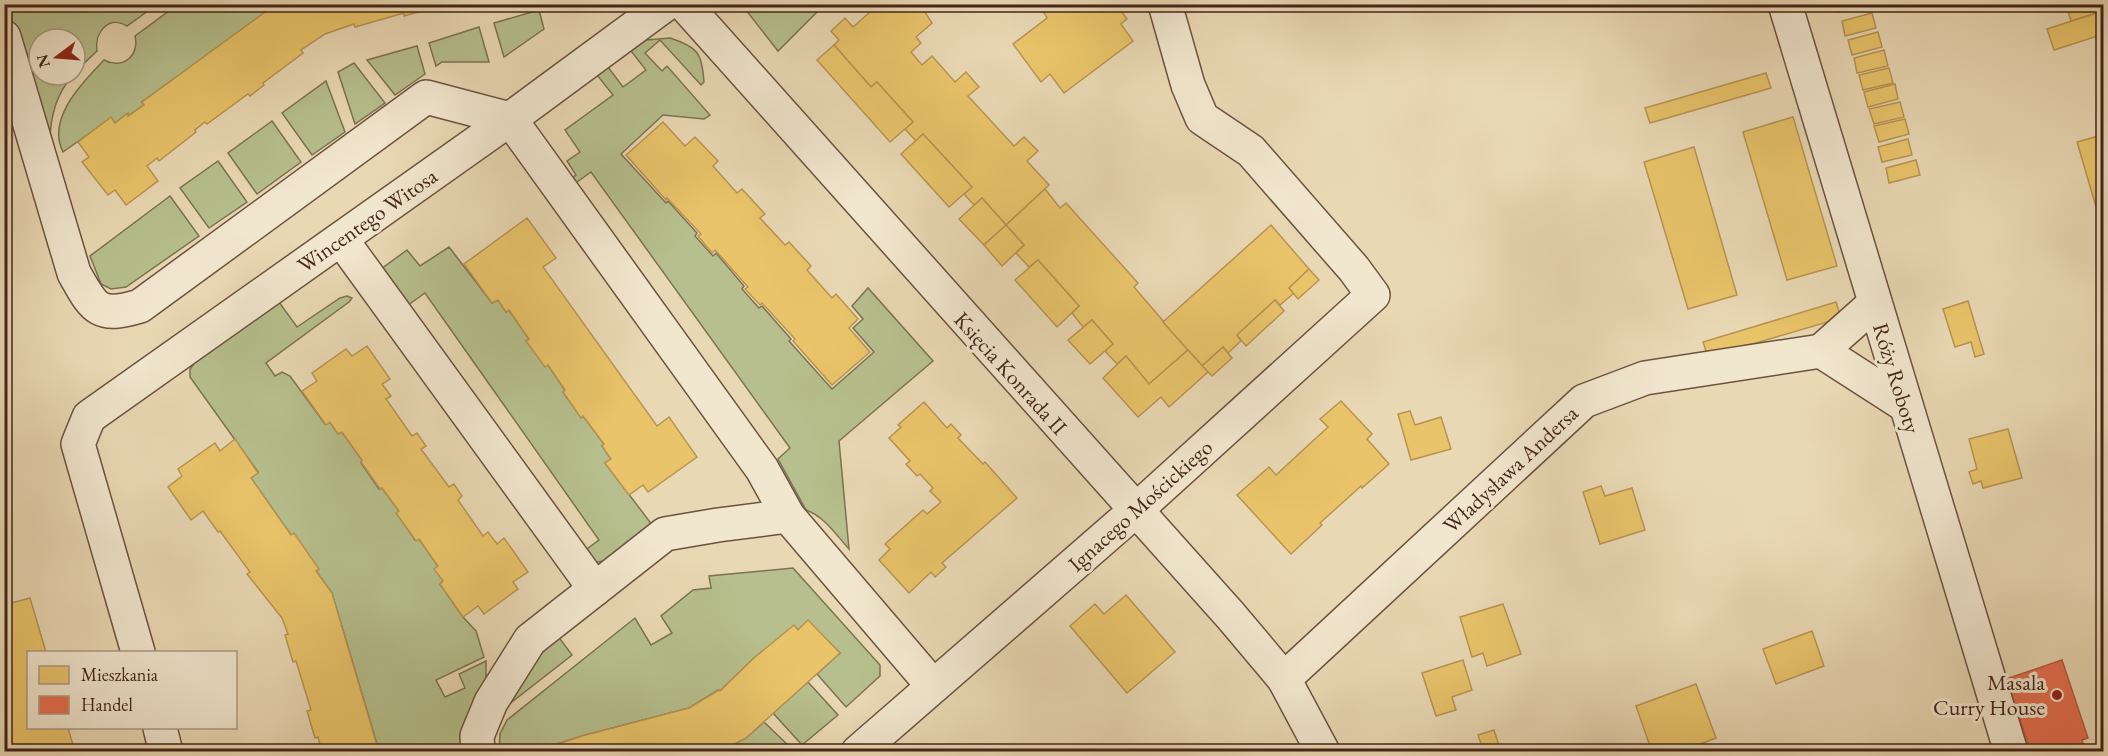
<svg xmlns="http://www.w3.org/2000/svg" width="2108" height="756" font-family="'EB Garamond',serif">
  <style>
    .green { fill: #b6bf8d; stroke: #7d7253; stroke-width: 1.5 }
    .homes { fill: #e9c46a; stroke: #b89452; stroke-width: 1.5 }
    .shops { fill: #e76f51; stroke: #b65940; stroke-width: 1.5 }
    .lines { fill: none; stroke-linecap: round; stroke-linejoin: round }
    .minor-casing { stroke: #6d5240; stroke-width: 36 }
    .minor { stroke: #f1e6ce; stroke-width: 33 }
    .poi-dot { fill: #8f2418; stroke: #f1e6ce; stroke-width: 2 }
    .labels { text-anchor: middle; stroke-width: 6; stroke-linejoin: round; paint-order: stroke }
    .street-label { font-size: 22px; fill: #442519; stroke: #f1e6ce }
    .poi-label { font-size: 22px; fill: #442519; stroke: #f1e6ce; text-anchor: end }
  </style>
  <rect width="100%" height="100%" fill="#e9d8b4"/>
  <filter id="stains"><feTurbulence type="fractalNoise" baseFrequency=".00333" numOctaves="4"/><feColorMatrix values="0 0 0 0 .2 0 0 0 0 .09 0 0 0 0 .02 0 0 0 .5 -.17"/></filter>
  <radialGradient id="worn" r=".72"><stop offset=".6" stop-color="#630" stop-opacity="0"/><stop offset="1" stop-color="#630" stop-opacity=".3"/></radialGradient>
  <!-- green -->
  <g class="green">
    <path d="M4,5h152l-29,21c-18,-11 -33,6 -30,25l-22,21v-33h-36v36h34c-17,19 -23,42 -23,67l-45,-118z"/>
    <path d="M182,5h95l-135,97 2,3 -16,11 -1,-2 -12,9 -4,-5 -48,34c-17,-34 20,-70 41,-92 18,10 36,-4 31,-24l34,-25z"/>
    <polygon points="742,5 824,5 778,51"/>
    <polygon points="539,10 544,29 504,57 494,23"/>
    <polygon points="479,27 489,62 442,62 436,66 429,43"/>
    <path d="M670,38c28,9 32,15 34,44l-3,3 -41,-45 -15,13 17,18 5,-5 43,49 -6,4 -41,-4 -42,39 45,49 2,-2 29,32 -2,3 18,20 3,-3 28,33 -2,3 17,19 3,-2 29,33 -2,2 43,48 42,-37 -21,-24 10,-9 -11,-13 16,-18 65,73 -94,80 10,108c-12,-13 -25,-33 -43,-39l-28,-51 12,-11 -199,-276 -21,15 -3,-5 9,-7 -9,-14 13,-9 -15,-22 48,-35 -16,-20 11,-8 15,20 23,-17 -15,-19 15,-11z"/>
    <polygon points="417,46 425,74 395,95 367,60"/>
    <polygon points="354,63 385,103 355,124 338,72"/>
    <polygon points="326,81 345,132 312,155 282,113"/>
    <polygon points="272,121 301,162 257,194 228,153"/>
    <polygon points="218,161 247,202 209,228 180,188"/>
    <polygon points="170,196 199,236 126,287 111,289 101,284 90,256"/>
    <polygon points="449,247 492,303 498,300 506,312 509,310 529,339 527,341 548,365 565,390 563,392 581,417 583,416 604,444 602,446 611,459 605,463 653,526 606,561 595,562 580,554 599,540 425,293 404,308 377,272 407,250 420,266"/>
    <polygon points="347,296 352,298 349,302 266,363 275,376 282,372 290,376 325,424 330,422 338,434 342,432 362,460 361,463 379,489 382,488 399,511 397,513 415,540 419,539 438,566 443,581 440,584 463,617 476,631 484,657 436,680 445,697 465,688 459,674 486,661 486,685 466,751 379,751 332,593 316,571 318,569 291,535 251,478 258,472 190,377 190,369 195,362 279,302 297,327 340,298"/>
    <polygon points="793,568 880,665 880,676 846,707 817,674 840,653 808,621 798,630 794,626 754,658 720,691 718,690 689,708 582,736 535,751 499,751 500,734 507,720 635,618 651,645 672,633 661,616 693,590 711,588 709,576"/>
    <polygon points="558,636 572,655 503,709 536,659"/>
    <polygon points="808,682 838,715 802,745 773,713"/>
    <polygon points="764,722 794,751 719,752 746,738"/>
  </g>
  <!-- homes -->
  <g class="homes">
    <polygon points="276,4 431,4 421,8 422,11 404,16 404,13 355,27 354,24 325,34 301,50 303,53 263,83 264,85 250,96 248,94 207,124 205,122 195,130 196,132 159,161 157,158 147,166 158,181 126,205 115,190 108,195 82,162 89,157 78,142 111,117 115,123 128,113 128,116 144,105 142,102"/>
    <polygon points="865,4 920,4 932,23 916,37 921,43 911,52 922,65 932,56 955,82 966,72 979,87 968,96 1014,146 1024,137 1038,151 1027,161 1049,185 1006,225 982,198 974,205 964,194 972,187 923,134 916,141 905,129 913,122 877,82 871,87 834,45 839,40 831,31 845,18 853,27 871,11"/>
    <polygon points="1039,4 1116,4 1127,19 1121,24 1133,41 1064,93 1050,74 1041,82 1013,44 1047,18"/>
    <polygon points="1835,4 1868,4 1837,12"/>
    <polygon points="2066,4 2097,4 2100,12 2071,21"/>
    <polygon points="2100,12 2104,25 2104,34 2054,50 2047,29"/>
    <polygon points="1872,13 1876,28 1845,36 1842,21"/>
    <polygon points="1878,32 1882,47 1852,55 1848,40"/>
    <polygon points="834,45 871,87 877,82 913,122 890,142 817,60"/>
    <polygon points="1884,50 1888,66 1857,73 1854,58"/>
    <polygon points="1889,68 1893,83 1863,90 1859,75"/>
    <polygon points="1766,73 1771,88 1650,123 1645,108"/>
    <polygon points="1895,84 1898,99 1868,107 1864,92"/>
    <polygon points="1900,102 1904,117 1874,124 1869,109"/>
    <polygon points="1793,117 1837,266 1787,280 1743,132"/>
    <polygon points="1905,119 1909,134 1879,142 1874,126"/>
    <polygon points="663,122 685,146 695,137 718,161 713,166 737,193 742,189 765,214 760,218 785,245 789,242 811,266 807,270 832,298 836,294 858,319 849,328 870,352 832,385 793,341 795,339 762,303 760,305 745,289 748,287 715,250 712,253 698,236 701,234 667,198 666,200 626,155"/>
    <polygon points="923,134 972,187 949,207 901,154"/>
    <polygon points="2102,135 2104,141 2104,208 2097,210 2077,142"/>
    <polygon points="1908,139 1912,155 1882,162 1878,147"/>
    <polygon points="1694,147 1737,295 1688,309 1644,162"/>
    <polygon points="1916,160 1920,175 1889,183 1886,168"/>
    <polygon points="1045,189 1060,208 1066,203 1138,283 1134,287 1188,350 1149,384 1126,356 1117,364 1105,351 1113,344 1092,320 1083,327 1072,313 1079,306 1038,260 1029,267 1016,253 1024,245 1006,225"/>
    <polygon points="982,198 1006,225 984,245 959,219"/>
    <polygon points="527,218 556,258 543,267 657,426 669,417 697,457 648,492 643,485 629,495 605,463 611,459 602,446 604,444 583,416 581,418 563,392 565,390 548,365 545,367 526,341 529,339 509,310 506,312 498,300 492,303 464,264"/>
    <polygon points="1006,225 1024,245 1002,266 984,245"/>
    <polygon points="1271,225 1309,269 1289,288 1294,293 1280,305 1275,300 1237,335 1241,341 1228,353 1223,347 1202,366 1163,322"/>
    <polygon points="1038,260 1079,306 1057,327 1015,280"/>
    <polygon points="1309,269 1319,280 1298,299 1289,288"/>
    <polygon points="1275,300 1284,311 1246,346 1237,335"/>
    <polygon points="1968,301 1984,354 1975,357 1971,342 1955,347 1943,309"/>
    <polygon points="1836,302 1841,318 1708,357 1703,342"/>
    <polygon points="1092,320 1113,344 1090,364 1068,340"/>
    <polygon points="367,346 390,379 382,384 391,396 386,399 412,436 417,433 426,446 421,449 449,487 454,484 462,496 458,500 483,536 488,532 497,544 504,538 528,572 513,582 518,589 484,614 478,606 463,617 440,584 443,581 434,569 438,566 419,539 416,541 396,513 399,511 382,488 380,489 361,462 362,460 342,432 338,434 330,422 326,425 302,391 317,381 312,373 346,349 352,356"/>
    <polygon points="1223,347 1232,358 1212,376 1202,366"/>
    <polygon points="1188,350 1208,372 1169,407 1161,397 1138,417 1103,378 1126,356 1149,384"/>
    <polygon points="1341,401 1372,434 1367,439 1389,464 1362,488 1361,486 1320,523 1322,525 1291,554 1237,495 1269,467 1276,475 1328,427 1320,419"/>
    <polygon points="924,402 947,428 951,424 961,435 958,438 983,464 985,462 1017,498 942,563 946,567 935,577 931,572 909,593 879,560 890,549 885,544 923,510 927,514 941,502 930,491 933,488 920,474 917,476 906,464 910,461 889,438 901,427 898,425"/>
    <polygon points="1410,411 1415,425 1441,417 1451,449 1411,460 1398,414"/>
    <polygon points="2008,429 2022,478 1983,488 1981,481 1973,484 1969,472 1977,469 1969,439"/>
    <polygon points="235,439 258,473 251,478 291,535 294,533 319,569 316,571 332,593 379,752 322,752 318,737 315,738 307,711 311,710 296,661 293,662 285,635 288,634 282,618 247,574 250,572 220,531 218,532 203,511 191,520 168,487 182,476 178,469 215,443 220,451"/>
    <polygon points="1601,486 1605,496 1632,488 1645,530 1600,544 1583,492"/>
    <polygon points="1126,595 1175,652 1127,693 1070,626 1095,604 1104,614"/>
    <polygon points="30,598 46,652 28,652 28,728 68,728 75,752 4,752 4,605"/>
    <polygon points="1503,604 1521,654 1487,666 1483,653 1472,657 1460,617"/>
    <polygon points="808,620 840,653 746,738 719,752 535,752 582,736 689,708 719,690 720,691 754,658 794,625 798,630"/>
    <polygon points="1812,631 1824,666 1776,684 1763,649"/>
    <polygon points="1463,660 1472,690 1452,697 1456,710 1436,716 1422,673"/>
    <polygon points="1696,684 1716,738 1680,752 1652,752 1636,706"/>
    <polygon points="1494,730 1501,752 1484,752 1478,735"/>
  </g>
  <!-- shops -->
  <polygon class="shops" points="2062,660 2088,738 2082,740 2085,749 2078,752 2031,752 2006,679"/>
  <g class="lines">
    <!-- minor casing -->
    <g class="minor-casing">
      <g id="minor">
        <polyline points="684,4 1231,616 1284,679 1323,752"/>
        <polyline points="1785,4 2011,752"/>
        <path d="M4,37l70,236c20,35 23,46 66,33l286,-209 84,22 252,350 26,47 145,170"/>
        <polyline points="341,239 595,589 530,640 491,702 477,736 478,752"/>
        <polyline points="1821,351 1905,405"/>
        <polyline points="595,589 665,534 718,525 788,516"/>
        <polyline points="138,652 78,444 89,417 510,119 666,4"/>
        <polyline points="1284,679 1584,401 1645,378 1821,351 1875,303"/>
        <polyline points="160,728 166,752"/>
        <polyline points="858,752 1135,511 1373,295 1354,269 1251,151 1202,118 1188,85 1165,4"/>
      </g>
    </g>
    <!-- minor -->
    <use href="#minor" class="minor"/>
  </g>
  <!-- markers -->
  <circle class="poi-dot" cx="2057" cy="695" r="6"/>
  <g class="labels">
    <!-- street labels -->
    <g class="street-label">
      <text transform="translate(367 220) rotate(-35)" y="8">Wincentego Witosa</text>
      <text transform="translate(1011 373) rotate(48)" y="8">Księcia Konrada II</text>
      <text transform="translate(1897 378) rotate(73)" y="8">Róży Roboty</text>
      <text transform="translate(1510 469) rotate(-43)" y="8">Władysława Andersa</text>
      <text transform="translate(1140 505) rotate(-42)" y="8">Ignacego Mościckiego</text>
    </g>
    <!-- poi labels -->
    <g class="poi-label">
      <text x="2045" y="690">Masala<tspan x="2045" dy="25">Curry House</tspan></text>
    </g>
  </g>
  <!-- margin -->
  <rect width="2108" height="756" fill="none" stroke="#e9d8b4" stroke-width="24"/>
  <rect x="6" y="6" width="2096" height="744" fill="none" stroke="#442519" stroke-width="3"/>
  <rect x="12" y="12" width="2084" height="732" fill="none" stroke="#442519" stroke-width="1.5"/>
  <!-- legend -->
  <rect x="27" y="651" width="210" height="78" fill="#f1e6ce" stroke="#ac9986" stroke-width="1.5"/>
  <rect x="39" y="666" width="30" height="18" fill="#e9c46a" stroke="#ac9986" stroke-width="1.5"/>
  <text x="81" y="681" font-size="18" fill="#442519">Mieszkania</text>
  <rect x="39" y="696" width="30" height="18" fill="#e76f51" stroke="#ac9986" stroke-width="1.5"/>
  <text x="81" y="711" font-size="18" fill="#442519">Handel</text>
  <!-- north arrow -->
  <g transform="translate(57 57) rotate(254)"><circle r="28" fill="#f1e6ce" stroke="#ac9986" stroke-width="1.5"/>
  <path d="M0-4.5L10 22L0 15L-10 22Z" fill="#8f2418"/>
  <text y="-9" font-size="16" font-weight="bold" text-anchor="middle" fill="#442519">N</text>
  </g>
  <rect width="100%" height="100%" filter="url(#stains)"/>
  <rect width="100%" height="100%" fill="url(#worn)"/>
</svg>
